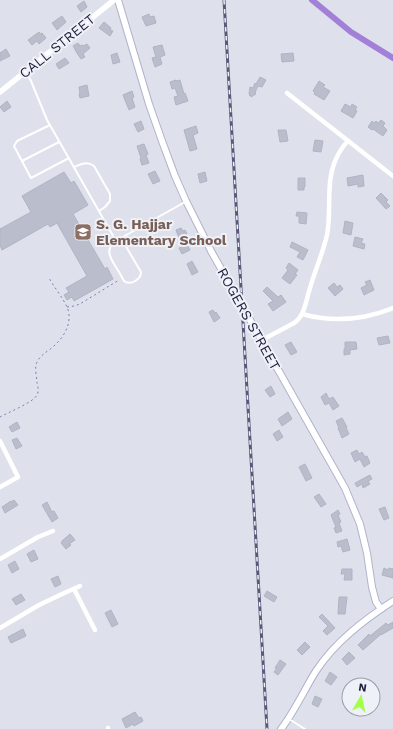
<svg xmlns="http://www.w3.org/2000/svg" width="393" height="729" font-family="'Work Sans',sans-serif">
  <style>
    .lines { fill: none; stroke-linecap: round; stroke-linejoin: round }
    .canal { stroke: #a380d7; stroke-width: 6 }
    .building { fill: #babecc; stroke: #b0b3c5 }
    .secondary-casing { stroke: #b0b3cc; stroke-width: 8 }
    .path { stroke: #7b7fb2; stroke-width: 1; stroke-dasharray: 2 3; stroke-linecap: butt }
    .service { stroke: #fff; stroke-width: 2 }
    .minor { stroke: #fff; stroke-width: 4.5 }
    .tertiary { stroke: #fff; stroke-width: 5.5 }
    .secondary { stroke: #fff; stroke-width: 6 }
    .rail-casing { stroke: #585879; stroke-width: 3 }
    .rail { stroke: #eff1f8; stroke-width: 1.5; stroke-dasharray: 4.5; stroke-linecap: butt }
    .labels { text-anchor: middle; stroke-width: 4; stroke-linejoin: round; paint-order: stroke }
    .street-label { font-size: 14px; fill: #1e1e3d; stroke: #eff1f8 }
    .education-label { font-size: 14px; font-weight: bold; fill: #785e54; stroke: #eff1f8; text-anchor: start }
  </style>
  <rect width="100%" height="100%" fill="#dee1eb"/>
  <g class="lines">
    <!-- canal -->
    <polyline class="canal" points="312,0 351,32 393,58"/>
  </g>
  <!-- building -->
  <g class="building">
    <polygon points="84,1 87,7 81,12 77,6"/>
    <polygon points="149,14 150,17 154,16 156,23 146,26 142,17"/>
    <polygon points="62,16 66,22 57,30 52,23"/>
    <polygon points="104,22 111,28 110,30 113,31 110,36 99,28"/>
    <polygon points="39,32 40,34 42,33 46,38 39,44 37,41 32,45 28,40"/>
    <polygon points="78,43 80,46 82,45 83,46 87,44 90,48 83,54 85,57 81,59 75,50 75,49 73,46"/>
    <polygon points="162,45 165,55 160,57 162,64 155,67 152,58 156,57 153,47"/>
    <polygon points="6,49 10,56 0,61 0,53"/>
    <polygon points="117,53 120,62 113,64 111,55"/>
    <polygon points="293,53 294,61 282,62 281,54"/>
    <polygon points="65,58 69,63 59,69 56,64"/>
    <polygon points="260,77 266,80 262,87 258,86 256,90 255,95 253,95 252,97 249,95 250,94 249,94 250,87 253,88 255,83 256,84"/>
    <polygon points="176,80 176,81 180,80 184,94 185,93 188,101 176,105 174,97 178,96 175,88 172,89 170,82"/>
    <polygon points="319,81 325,85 323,87 330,91 324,100 314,94 315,92 313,91"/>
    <polygon points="87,85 89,96 80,98 79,94 80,94 79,87"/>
    <polygon points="132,91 134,97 132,98 135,107 129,110 123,95"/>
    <polygon points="7,101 11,107 4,112 0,107"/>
    <polygon points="345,104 351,107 352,104 357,107 355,110 357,111 353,118 341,111"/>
    <polygon points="381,120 385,123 383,126 387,130 383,136 373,129 372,130 368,127 372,121 374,123 376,121 378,123"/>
    <polygon points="141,121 144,129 138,132 134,124"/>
    <polygon points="196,126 198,133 193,135 197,149 190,151 184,130"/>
    <polygon points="278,130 286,130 288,141 280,142"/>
    <polygon points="315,140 323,141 321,152 313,151"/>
    <polygon points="144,144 148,154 146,155 149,163 142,165 140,159 141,158 137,146"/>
    <polygon points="155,171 160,181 153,184 148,174"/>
    <polygon points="64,172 71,183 74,181 88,205 73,214 105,269 107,267 113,279 74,301 72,297 67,300 64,295 69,292 66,288 87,276 57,223 50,227 48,224 2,250 0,245 0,229 31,212 22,196"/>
    <polygon points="205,172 207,181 200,183 198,174"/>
    <polygon points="363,175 364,186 358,187 358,184 348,186 347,178"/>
    <polygon points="298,178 305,178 305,187 304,187 304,190 298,190"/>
    <polygon points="381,193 388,200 386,202 390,206 386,209 376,198"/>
    <polygon points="297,212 307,213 306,224 299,223 299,216 296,216"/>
    <polygon points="345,221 353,223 351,235 343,233"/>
    <polygon points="181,228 183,231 185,230 187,234 179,238 176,230"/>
    <polygon points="355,237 363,239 361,243 365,244 364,249 353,246"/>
    <polygon points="292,242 308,250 303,260 297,257 300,252 290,247"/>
    <polygon points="187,244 190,250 182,254 179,248"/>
    <polygon points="192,261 198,272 192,275 187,264"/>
    <polygon points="289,263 298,270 295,274 297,275 290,284 282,278 288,270 286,268"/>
    <polygon points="370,280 374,290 364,295 361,288 367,285 365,282"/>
    <polygon points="334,283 337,287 340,285 343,289 335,296 328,288"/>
    <polygon points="267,287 278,297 281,295 286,302 273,311 268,304 273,301 263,291"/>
    <polygon points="213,310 215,313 216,312 220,318 214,322 209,312"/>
    <polygon points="388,336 390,343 379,345 377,338"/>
    <polygon points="291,342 297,352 291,355 285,345"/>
    <polygon points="345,342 356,342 357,349 350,350 350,354 344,355 344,349 345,349"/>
    <polygon points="271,386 275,394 270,397 265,390"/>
    <polygon points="326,393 329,399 333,397 339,406 333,410 329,403 325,405 321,397"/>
    <polygon points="288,412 292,419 282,426 278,419"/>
    <polygon points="342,418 347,427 346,428 349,434 342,438 338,428 339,428 336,421"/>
    <polygon points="17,422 20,428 12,432 9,427"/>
    <polygon points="279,430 283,437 277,441 273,434"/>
    <polygon points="17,438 22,446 16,449 12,440"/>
    <polygon points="357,450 359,454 362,452 365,457 367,456 370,463 364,467 360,459 355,462 351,453"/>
    <polygon points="305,464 312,478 306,481 299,467"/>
    <polygon points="370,475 372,479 368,481 370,484 363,488 362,484 357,487 355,483"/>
    <polygon points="319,494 326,504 321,507 314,497"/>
    <polygon points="14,500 18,505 5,513 2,507 11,501 11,502"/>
    <polygon points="47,502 52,512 54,511 58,518 52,522 42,505"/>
    <polygon points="385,507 389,518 384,520 379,509"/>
    <polygon points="338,510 340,514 338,515 341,522 339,523 342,531 336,533 334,528 336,527 331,515"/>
    <polygon points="70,534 75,540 69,544 71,545 66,549 61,543 62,542 62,541"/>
    <polygon points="347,539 350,550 343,552 341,546 338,547 337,542"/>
    <polygon points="34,550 38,559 31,562 27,554"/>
    <polygon points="15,561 19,569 12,573 8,565"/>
    <polygon points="384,568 388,570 389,568 393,569 393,578 382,575"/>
    <polygon points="342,569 352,569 352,580 344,580 345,574 341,574"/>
    <polygon points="58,576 61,584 55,587 51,579"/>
    <polygon points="267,591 277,597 274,602 264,596"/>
    <polygon points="21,594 25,600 16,605 12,599"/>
    <polygon points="339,597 347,597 345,614 338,614"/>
    <polygon points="111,610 118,624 112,627 105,613"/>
    <polygon points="322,614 335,628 327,635 323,631 328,626 319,617"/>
    <polygon points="393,622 393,628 381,635 381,634 363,650 358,645 369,634 370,636 386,623 388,625"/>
    <polygon points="23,629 26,636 11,643 8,637"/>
    <polygon points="305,642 310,647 302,655 297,650"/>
    <polygon points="349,652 355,658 347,665 342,659"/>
    <polygon points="280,660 286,664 278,675 274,672 277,668 275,668"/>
    <polygon points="330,672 337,677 331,685 325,681"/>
    <polygon points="315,696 322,699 318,707 312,704"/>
    <polygon points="135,712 139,718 141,717 143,721 134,726 133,724 126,728 122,719"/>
  </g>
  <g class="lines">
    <!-- secondary casing -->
    <g class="secondary-casing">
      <g id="secondary">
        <polyline points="118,0 149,104 162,141 175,176 186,201 211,251 345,488 360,524 367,553 372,587 376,602 381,609"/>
        <path d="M281,729c14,-18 23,-39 35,-58 19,-29 48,-51 77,-70"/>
      </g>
    </g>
    <!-- path -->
    <g class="path">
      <polyline points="67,307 74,306 80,304 119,280"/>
      <path d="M0,417c7,-4 34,-15 37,-22 2,-3 1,-8 0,-12 0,-6 -3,-15 0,-21 4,-8 12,-11 18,-17 10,-9 18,-24 12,-38 -4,-9 -13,-20 -18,-29"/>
    </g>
    <!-- service -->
    <g class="service">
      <polyline points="26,72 31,81 47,120 116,241"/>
      <polyline points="50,125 17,141 14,146 31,178 69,158"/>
      <polyline points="22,161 59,142"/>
      <path d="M74,167c7,-3 13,-6 20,-1l16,28v7l-5,6 -6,4"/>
      <path d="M121,238l20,34c0,7 -10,14 -17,9 -3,-6 -6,-11 -10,-17 -8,-13 -6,-18 7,-26l64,-36"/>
      <polyline points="289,719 305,729"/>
    </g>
    <!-- minor -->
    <g class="minor">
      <polyline points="287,93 393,176"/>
      <path d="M302,314c32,9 61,6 91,-6"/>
      <path d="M262,340l32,-17c11,-7 12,-23 16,-35 5,-18 13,-35 17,-53 5,-26 -2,-52 9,-76 3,-7 7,-13 12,-18"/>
      <polyline points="0,441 18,477 0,487"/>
      <polyline points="0,559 38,537 53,531"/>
      <polyline points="74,589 95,630"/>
      <polyline points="0,628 39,605 60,595 80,586"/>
      <polyline points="108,728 108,729"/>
    </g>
    <!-- tertiary -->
    <polyline class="tertiary" points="0,92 114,0"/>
    <!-- secondary -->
    <use href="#secondary" class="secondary"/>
    <!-- rail casing -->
    <g class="rail-casing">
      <polyline id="rail" points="224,0 267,729"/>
    </g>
    <!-- rail -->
    <use href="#rail" class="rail"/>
  </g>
  <!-- icons -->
  <defs>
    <g id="school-square" transform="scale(0.9)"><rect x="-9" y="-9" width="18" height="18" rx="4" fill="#8d6e63" stroke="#eff1f8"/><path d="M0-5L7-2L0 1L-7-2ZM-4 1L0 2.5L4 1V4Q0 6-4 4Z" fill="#fff"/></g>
  </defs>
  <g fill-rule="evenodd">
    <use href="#school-square" x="83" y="232"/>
  </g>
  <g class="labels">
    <!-- street labels -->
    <g class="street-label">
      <text transform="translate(57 46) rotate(-39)" y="5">CALL STREET</text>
      <text transform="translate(249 319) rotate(61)" y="5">ROGERS STREET</text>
    </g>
    <!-- education labels -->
    <g class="education-label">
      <text x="96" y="229">S. G. Hajjar<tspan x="96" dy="16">Elementary School</tspan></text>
    </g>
  </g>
  <!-- north arrow -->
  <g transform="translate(361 697) rotate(9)"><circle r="19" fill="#eff1f8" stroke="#9b9dad"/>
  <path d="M0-3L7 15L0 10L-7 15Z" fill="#a4ff48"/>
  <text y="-6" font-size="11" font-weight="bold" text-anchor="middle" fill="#1e1e3d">N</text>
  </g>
</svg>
